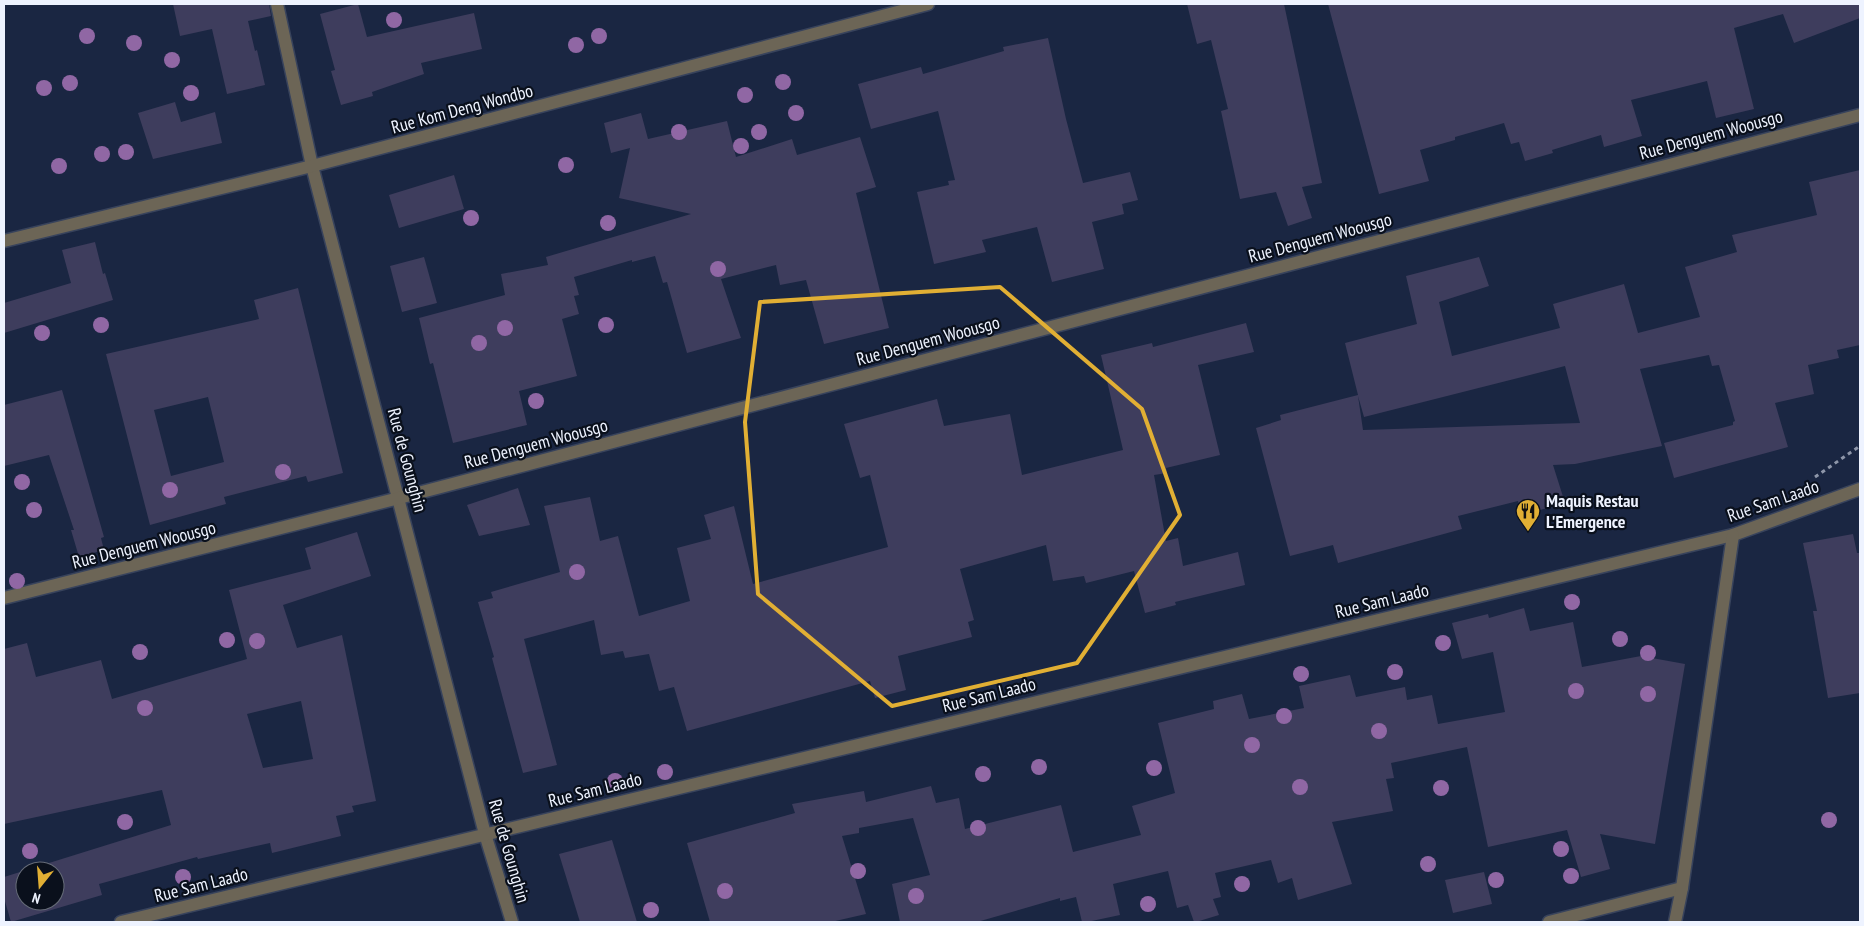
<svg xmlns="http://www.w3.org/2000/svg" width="1864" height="926" font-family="'PT Sans Narrow',sans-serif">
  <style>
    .building { fill: #3e3d5d; fill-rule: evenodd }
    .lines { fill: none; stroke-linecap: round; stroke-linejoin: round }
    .street-casing { stroke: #38435c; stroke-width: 15 }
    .path { stroke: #8e96a9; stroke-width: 3; stroke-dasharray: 4 4; stroke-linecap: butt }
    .street { stroke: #6c6556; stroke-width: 12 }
    .tree { fill: #9067a4 }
    .marked { fill: none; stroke: #e1af34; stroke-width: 4; stroke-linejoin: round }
    .labels { text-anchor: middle; stroke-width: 4.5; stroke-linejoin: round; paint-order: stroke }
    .street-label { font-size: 18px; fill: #eef3ff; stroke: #0a101c }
    .poi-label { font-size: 18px; font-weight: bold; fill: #eef3ff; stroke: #0a101c; text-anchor: start }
  </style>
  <rect width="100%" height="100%" fill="#1a2642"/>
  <!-- building -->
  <g class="building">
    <polygon points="173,4 269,4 271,16 248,21 255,51 257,50 265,85 227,94 212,29 180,36"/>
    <polygon points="358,4 367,37 474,13 482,49 421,63 424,74 372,92 373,96 341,105 331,71 335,70 320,14"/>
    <polygon points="1187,4 1284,4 1322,183 1302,187 1312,218 1288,226 1276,192 1240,199 1221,111 1228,109 1211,40 1197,44"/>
    <polygon points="1328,4 1860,4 1860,18 1794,43 1783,14 1734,28 1754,109 1716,118 1707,81 1631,100 1642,136 1604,147 1601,135 1552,150 1553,153 1525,161 1519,142 1511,144 1504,123 1455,137 1455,140 1420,150 1429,181 1379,194"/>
    <polygon points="1048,38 1066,119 1083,183 1130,172 1138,200 1122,204 1124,214 1092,222 1104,269 1052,282 1037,227 982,240 986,252 934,264 917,192 949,185 948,181 955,180 938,111 871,129 858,84 921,67 923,74 1004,51 1003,47"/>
    <polygon points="175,102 181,122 215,112 222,143 153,159 138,113"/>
    <polygon points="641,113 648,139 727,121 736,157 792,139 797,155 860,137 876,187 856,193 889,328 824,344 806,280 780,285 776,265 721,279 741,338 687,353 667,282 663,283 655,256 632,262 632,260 574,277 579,295 574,296 579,314 562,319 577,376 519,391 527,425 453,443 433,363 430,364 419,318 505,295 501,274 548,265 546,257 691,214 619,198 630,148 611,153 604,123"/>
    <path d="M1860,170v175l-23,5 2,8 -31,7 6,29 -39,9 13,44 -114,31 -10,-35 69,-18v-3l2,-1 -16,-56 -7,1 -3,-11 -69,14 22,77 -87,18 -22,1 12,38 -43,12 -4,-14 -60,15 4,13 -124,34 -5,-18 -43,11 -34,-128 25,-8 -1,-5 78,-20 -13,-52 72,-19 -11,-48 73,-19 10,29 -50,16 13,54 108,-28 -7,-24 71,-20 14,49 62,-16 -15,-50 52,-15 -5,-17 85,-20 -8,-33zM1565,366l15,57 -217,7 -5,-34 6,21z"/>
    <polygon points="454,175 464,209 399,228 389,195"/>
    <polygon points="95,242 103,274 105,273 113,300 4,333 4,303 71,283 62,250"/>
    <polygon points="424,257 437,303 402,312 390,266"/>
    <path d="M298,288l45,185 -35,9 -2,-6 -82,21 2,7 -76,21 -44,-171 153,-35 -5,-19zM208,397l16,65 -53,14 -17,-66z"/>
    <polygon points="1246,323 1254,352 1198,365 1220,455 1166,468 1167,473 1154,475 1166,541 1178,538 1183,566 1238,552 1245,585 1175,602 1176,605 1145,613 1134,571 1086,583 1084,576 1053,581 1046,545 960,569 974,620 968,622 972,637 898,656 906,690 875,698 870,681 687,731 674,687 659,691 649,654 625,658 623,651 601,655 594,620 524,639 557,765 523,773 492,658 494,657 478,602 493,598 491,592 560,572 544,506 590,497 600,541 618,536 639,616 690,601 677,548 711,539 704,515 734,506 753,584 888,547 870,475 860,478 844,424 937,399 944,426 1010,414 1022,475 1123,450 1101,355 1152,343 1153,347"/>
    <polygon points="62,390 104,537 101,538 104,550 79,557 71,530 74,530 49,455 4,466 4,405"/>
    <polygon points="518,488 530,525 479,536 467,505"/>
    <path d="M357,532l14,44 -88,29 14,43 45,-13 34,166 -24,5 2,6 -18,4 5,20 -69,17 -2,-10 -72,16 -1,-2 -98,27 3,11 -91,27 -7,-24v-21l167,-52 -9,-35 -158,34v-175l23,-6 9,34 65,-17 11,39 135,-40 -18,-69 82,-21 -6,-21zM301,701l12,58 -50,9 -16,-54zM25,871h30v30h-30z"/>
    <polygon points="1853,534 1857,553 1860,553 1860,693 1828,698 1813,611 1817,611 1803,543"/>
    <polygon points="1524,608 1530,631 1573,622 1582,667 1641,656 1685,664 1655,844 1600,834 1610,869 1581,877 1567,830 1488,847 1467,747 1391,763 1394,778 1386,779 1393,811 1332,822 1352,884 1298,900 1292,878 1278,883 1271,860 1215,873 1221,897 1213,899 1219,915 1196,922 1194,922 1188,905 1177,908 1168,871 1113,884 1120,915 1087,922 1082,922 1076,897 1060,901 1060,898 977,922 900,922 892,884 930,875 913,818 859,828 859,833 842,836 866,914 831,922 710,922 687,843 795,813 792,804 864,791 866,802 931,786 936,803 959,798 965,829 1061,805 1073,852 1141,835 1132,806 1175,793 1158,723 1214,709 1213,701 1242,694 1249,719 1304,708 1299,686 1350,675 1356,697 1405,687 1407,700 1432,695 1438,724 1505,712 1493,652 1462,659 1452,623 1488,614 1489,618"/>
    <polygon points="612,840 637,922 580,922 559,854"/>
    <polygon points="1484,872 1492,904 1453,913 1445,880"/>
  </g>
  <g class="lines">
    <!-- street casing -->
    <g class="street-casing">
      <g id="street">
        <polyline points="277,4 312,166 485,834 512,922"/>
        <polyline points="4,241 312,166 928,4"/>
        <polyline points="4,598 399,498 1860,115"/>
        <polyline points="121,922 1733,535 1860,489"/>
        <polyline points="1549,922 1682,888"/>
        <polyline points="1675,922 1682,888 1733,535"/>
      </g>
    </g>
    <!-- path -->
    <polyline class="path" points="1815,477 1860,446"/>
    <!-- street -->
    <use href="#street" class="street"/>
  </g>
  <!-- trees -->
  <g class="tree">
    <circle cx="394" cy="20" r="8"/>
    <circle cx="87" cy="36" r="8"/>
    <circle cx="599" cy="36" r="8"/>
    <circle cx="134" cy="43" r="8"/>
    <circle cx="576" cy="45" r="8"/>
    <circle cx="172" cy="60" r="8"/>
    <circle cx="783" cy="82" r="8"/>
    <circle cx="70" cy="83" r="8"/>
    <circle cx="44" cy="88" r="8"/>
    <circle cx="191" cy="93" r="8"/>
    <circle cx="745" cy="95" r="8"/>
    <circle cx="796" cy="113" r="8"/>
    <circle cx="679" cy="132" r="8"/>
    <circle cx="759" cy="132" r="8"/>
    <circle cx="741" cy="146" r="8"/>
    <circle cx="126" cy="152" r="8"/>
    <circle cx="102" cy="154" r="8"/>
    <circle cx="566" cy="165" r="8"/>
    <circle cx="59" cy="166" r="8"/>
    <circle cx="471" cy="218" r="8"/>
    <circle cx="608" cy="223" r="8"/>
    <circle cx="718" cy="269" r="8"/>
    <circle cx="101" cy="325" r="8"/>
    <circle cx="606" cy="325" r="8"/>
    <circle cx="505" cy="328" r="8"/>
    <circle cx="42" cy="333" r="8"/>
    <circle cx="479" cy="343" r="8"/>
    <circle cx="536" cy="401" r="8"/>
    <circle cx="283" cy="472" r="8"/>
    <circle cx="22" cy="482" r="8"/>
    <circle cx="170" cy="490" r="8"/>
    <circle cx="34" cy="510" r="8"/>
    <circle cx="577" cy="572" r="8"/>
    <circle cx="17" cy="581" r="8"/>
    <circle cx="1572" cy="602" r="8"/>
    <circle cx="1620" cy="639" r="8"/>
    <circle cx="227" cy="640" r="8"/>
    <circle cx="257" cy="641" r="8"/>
    <circle cx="1443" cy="643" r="8"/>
    <circle cx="140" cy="652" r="8"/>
    <circle cx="1648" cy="653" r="8"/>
    <circle cx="1395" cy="672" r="8"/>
    <circle cx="1301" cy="674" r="8"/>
    <circle cx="1576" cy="691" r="8"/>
    <circle cx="1648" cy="694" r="8"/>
    <circle cx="145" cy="708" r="8"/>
    <circle cx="1284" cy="716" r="8"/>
    <circle cx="1379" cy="731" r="8"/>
    <circle cx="1252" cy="745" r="8"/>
    <circle cx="1039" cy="767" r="8"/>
    <circle cx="1154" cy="768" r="8"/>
    <circle cx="665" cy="772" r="8"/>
    <circle cx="983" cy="774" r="8"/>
    <circle cx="615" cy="781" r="8"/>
    <circle cx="1300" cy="787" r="8"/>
    <circle cx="1441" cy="788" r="8"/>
    <circle cx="1829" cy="820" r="8"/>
    <circle cx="125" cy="822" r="8"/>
    <circle cx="978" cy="828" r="8"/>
    <circle cx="1561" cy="849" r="8"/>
    <circle cx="30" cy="851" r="8"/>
    <circle cx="1428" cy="864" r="8"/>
    <circle cx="858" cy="871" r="8"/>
    <circle cx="1571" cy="876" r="8"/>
    <circle cx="183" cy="877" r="8"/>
    <circle cx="1496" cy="880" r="8"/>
    <circle cx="1242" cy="884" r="8"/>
    <circle cx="725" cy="891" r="8"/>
    <circle cx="916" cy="896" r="8"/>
    <circle cx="1148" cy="904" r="8"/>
    <circle cx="651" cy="910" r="8"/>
  </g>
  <!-- marked area -->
  <path class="marked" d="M1000,287l142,122 38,106 -103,148 -185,43 -134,-112 -13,-172 15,-120z"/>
  <!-- icons -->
  <defs>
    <g id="restaurant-pin" transform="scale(1.25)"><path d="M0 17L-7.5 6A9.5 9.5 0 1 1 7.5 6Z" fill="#e1af34" stroke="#0a101c"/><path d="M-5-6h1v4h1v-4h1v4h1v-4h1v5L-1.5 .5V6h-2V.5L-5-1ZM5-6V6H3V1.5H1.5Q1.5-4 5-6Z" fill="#111"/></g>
  </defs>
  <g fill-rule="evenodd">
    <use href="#restaurant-pin" x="1528" y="511"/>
  </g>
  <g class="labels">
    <!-- street labels -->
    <g class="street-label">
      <text transform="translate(462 109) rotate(-15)" y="6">Rue Kom Deng Wondbo</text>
      <text transform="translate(1711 135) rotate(-15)" y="6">Rue Denguem Woousgo</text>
      <text transform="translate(1320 238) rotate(-15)" y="6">Rue Denguem Woousgo</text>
      <text transform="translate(928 341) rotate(-15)" y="6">Rue Denguem Woousgo</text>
      <text transform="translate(536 444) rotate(-15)" y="6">Rue Denguem Woousgo</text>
      <text transform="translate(407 460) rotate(75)" y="6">Rue de Gounghin</text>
      <text transform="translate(1773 501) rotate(-19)" y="6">Rue Sam Laado</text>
      <text transform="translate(144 545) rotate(-14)" y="6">Rue Denguem Woousgo</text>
      <text transform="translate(1382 601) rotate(-14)" y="6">Rue Sam Laado</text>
      <text transform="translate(989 695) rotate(-14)" y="6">Rue Sam Laado</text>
      <text transform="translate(595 790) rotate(-14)" y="6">Rue Sam Laado</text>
      <text transform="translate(509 851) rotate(74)" y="6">Rue de Gounghin</text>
      <text transform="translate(201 885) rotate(-14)" y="6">Rue Sam Laado</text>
    </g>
    <!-- poi labels -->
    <g class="poi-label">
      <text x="1546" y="507">Maquis Restau<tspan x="1546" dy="21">L'Emergence</tspan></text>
    </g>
  </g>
  <!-- border -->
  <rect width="1864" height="926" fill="none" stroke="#eef3ff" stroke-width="10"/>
  <!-- north arrow -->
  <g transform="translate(40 886) rotate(197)"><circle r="24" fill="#0a101c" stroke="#656b77"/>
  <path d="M0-4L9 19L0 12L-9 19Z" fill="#e1af34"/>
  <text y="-8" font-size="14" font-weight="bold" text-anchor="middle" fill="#eef3ff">N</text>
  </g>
</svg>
